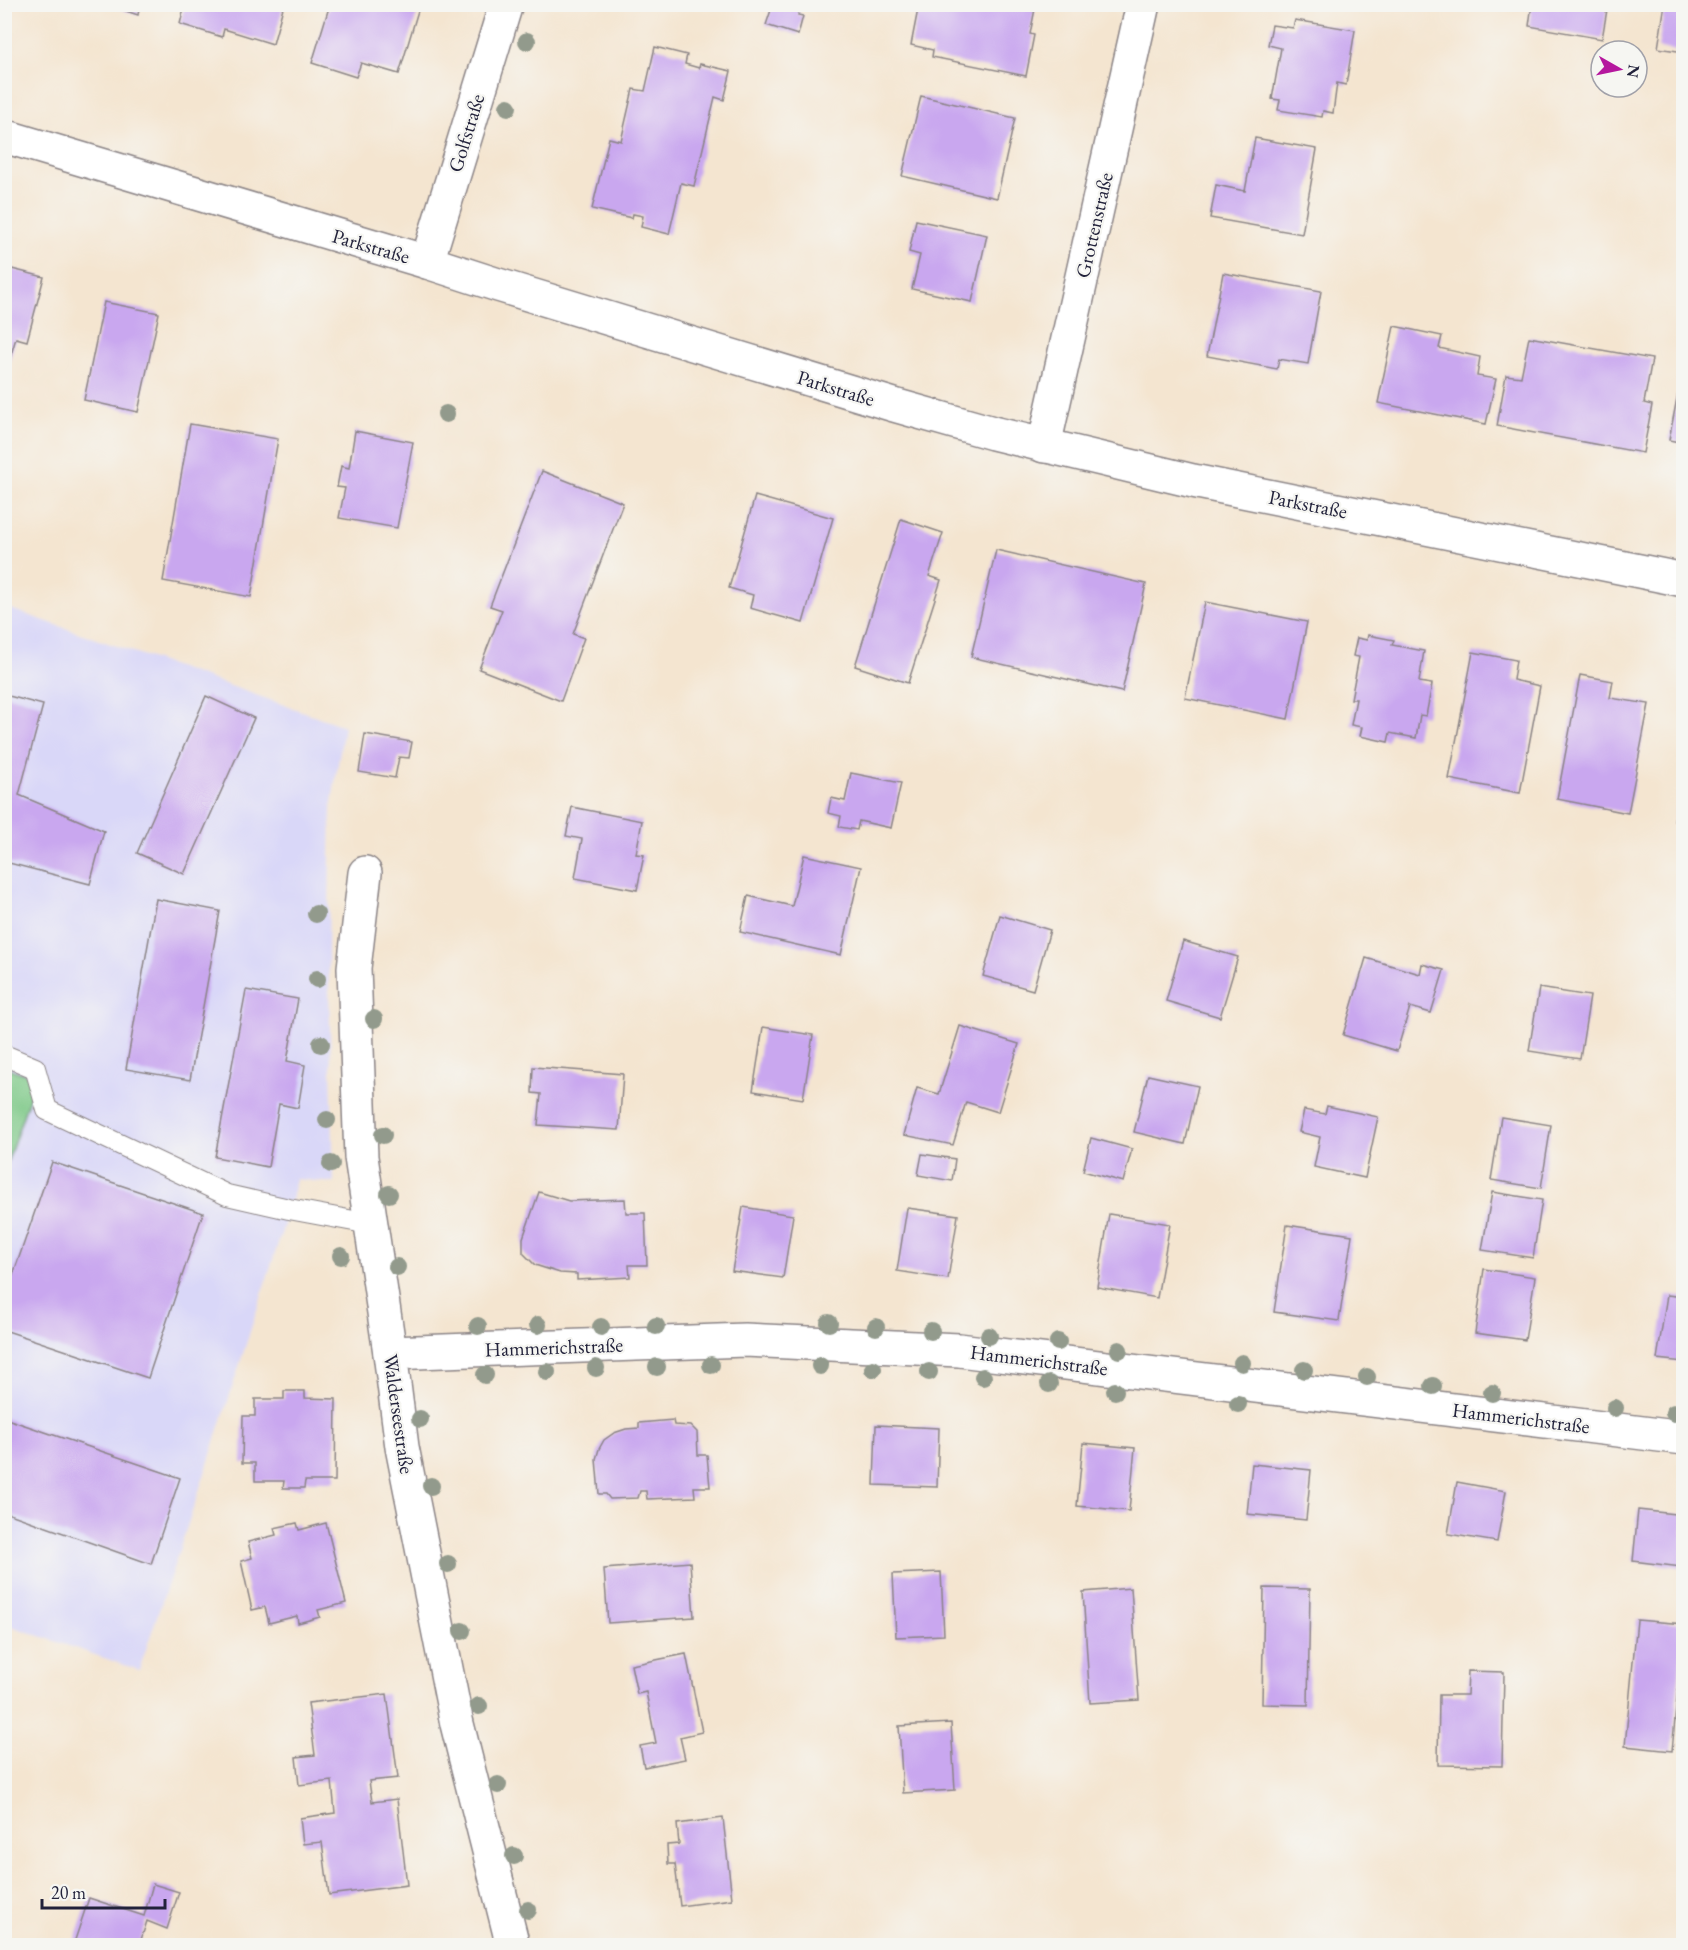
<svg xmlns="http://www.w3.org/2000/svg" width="1688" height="1950" font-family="'EB Garamond',serif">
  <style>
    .built { fill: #d9d7f8 }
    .green { fill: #7cc886; stroke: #4f7560; stroke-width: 1.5 }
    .building { fill: #c9a7ef }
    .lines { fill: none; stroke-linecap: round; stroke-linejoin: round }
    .lane-casing { stroke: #8b8486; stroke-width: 22 }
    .street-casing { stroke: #8b8486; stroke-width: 36 }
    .lane { stroke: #fff; stroke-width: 20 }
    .street { stroke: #fff; stroke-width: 33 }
    .tree { fill: #929a8c }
    .labels { text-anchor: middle; stroke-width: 4.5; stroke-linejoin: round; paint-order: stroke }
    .street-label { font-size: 20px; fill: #22223b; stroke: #f6f6f2 }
  </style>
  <rect width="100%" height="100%" fill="#f6f6f2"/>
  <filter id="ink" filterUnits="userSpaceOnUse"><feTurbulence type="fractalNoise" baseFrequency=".0167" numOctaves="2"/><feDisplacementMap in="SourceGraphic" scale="12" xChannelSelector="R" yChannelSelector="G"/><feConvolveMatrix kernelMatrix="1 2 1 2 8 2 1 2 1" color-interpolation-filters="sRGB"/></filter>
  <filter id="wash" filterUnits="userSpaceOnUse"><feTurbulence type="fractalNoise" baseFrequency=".008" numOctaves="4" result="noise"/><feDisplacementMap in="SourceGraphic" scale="24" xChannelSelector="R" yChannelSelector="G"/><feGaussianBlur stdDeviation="1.35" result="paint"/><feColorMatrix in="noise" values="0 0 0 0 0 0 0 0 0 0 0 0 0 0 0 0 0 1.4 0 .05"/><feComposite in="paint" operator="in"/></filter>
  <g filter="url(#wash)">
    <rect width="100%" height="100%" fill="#f4e5d0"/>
    <!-- built -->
    <polygon class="built" points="5,607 344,726 331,808 328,950 334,1183 296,1179 289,1209 207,1467 139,1670 5,1624"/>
    <!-- green -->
    <polygon class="green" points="5,1067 36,1078 5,1169"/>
    <g id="blocks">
      <!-- building -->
      <g class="building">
        <polygon points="105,4 140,4 138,15"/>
        <polygon points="185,4 284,4 273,44 224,29 222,37 180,24"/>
        <polygon points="330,4 420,4 399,74 361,63 356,77 312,63"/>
        <polygon points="773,4 801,4 798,15 803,16 798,35 766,25"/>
        <polygon points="919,4 1036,4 1030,34 1034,35 1026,76 932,57 933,50 911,45"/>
        <polygon points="1478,4 1504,4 1504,10"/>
        <polygon points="1532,4 1608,4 1602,39 1529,26"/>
        <polygon points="1665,4 1684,4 1684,52 1658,48"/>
        <polygon points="1295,20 1355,30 1346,85 1337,83 1333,113 1323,111 1322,117 1278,110 1280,100 1272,99 1281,48 1268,45 1272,25 1293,28"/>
        <polygon points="655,47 687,55 685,64 699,68 700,64 731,71 724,100 715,97 694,186 681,183 669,234 641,227 643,216 633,214 632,218 592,209 609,138 621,141 633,89 645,91"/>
        <polygon points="921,96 1015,118 997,198 902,176"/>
        <polygon points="1255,138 1317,149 1302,234 1210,218 1216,185 1245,191"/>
        <polygon points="916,220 987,235 972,302 912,289 920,255 909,252"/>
        <polygon points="4,267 44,277 27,341 16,338 7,368 4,368"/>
        <polygon points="1223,273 1321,291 1308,364 1279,359 1277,369 1207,356"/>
        <polygon points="104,302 159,313 138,412 84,400"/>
        <polygon points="1394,326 1442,336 1439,348 1480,357 1477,376 1496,379 1486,424 1378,403"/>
        <polygon points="1529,337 1652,359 1644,403 1652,405 1643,453 1497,426 1506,375 1521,377"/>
        <polygon points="1682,372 1684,372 1684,443 1669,440"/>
        <polygon points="190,424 278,439 251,597 163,581"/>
        <polygon points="355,431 413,442 397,528 339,518 345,488 337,487 341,466 349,468"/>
        <polygon points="542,471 623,503 573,634 584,638 561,701 479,669 502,610 490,606"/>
        <polygon points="755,496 833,518 803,623 750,608 753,595 729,588"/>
        <polygon points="901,519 943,533 929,576 941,580 908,683 855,666"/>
        <polygon points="996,550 1146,584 1122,692 971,657"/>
        <polygon points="1205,602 1307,622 1288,719 1185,698"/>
        <polygon points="1368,635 1394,640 1392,645 1424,651 1419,682 1432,684 1426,716 1420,715 1416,738 1390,733 1388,742 1360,736 1362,727 1351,725 1356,699 1351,699 1359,657 1353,656 1357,638 1367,640"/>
        <polygon points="1473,652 1516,660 1513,680 1540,686 1520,793 1449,779"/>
        <polygon points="1580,675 1613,681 1610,698 1649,704 1628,813 1557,799"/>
        <polygon points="5,695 43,705 19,795 104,831 90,884 5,862"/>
        <polygon points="206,696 254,718 184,874 137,853"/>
        <polygon points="365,734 412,742 409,758 399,757 395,778 359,772"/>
        <polygon points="851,773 901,783 891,828 859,821 857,830 839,827 841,816 828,813 831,798 845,801"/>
        <polygon points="1682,776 1684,776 1684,823 1674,821"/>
        <polygon points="572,807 642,821 636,854 644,855 637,890 575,878 582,839 566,836"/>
        <polygon points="804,855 861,867 841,955 740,932 748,896 792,906"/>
        <polygon points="156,899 220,911 190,1080 126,1069"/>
        <polygon points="1000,915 1050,930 1033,990 983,976"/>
        <polygon points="1183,941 1238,957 1220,1017 1166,1001"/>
        <polygon points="1366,958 1420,974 1422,964 1444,970 1431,1013 1410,1007 1397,1051 1343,1035"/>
        <polygon points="1539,988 1590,996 1580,1059 1529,1051"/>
        <polygon points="246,990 298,999 287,1061 305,1065 298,1108 279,1104 268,1167 215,1157"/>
        <polygon points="960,1026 1019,1044 998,1112 966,1102 953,1145 904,1135 917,1088 939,1094"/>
        <polygon points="763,1027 813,1035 803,1099 753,1091"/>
        <polygon points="533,1067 623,1074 619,1130 538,1125 541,1094 532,1093"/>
        <polygon points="1148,1075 1198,1086 1185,1144 1134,1132"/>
        <polygon points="1327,1106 1378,1117 1365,1178 1314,1167 1320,1137 1299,1132 1304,1110 1325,1114"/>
        <polygon points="1501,1117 1551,1125 1541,1188 1491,1180"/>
        <polygon points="1091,1138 1132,1149 1123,1182 1083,1171"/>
        <polygon points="922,1154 955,1159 952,1181 918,1175"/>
        <polygon points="52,1162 203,1213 148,1378 4,1330 4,1301"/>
        <polygon points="539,1192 569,1201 625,1199 626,1213 645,1213 647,1265 629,1265 630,1277 577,1280 577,1274 560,1273 535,1265 523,1253 523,1238"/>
        <polygon points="1492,1192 1542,1200 1533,1258 1482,1250"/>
        <polygon points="743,1207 793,1215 783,1278 732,1271"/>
        <polygon points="907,1208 958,1215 948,1279 897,1271"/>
        <polygon points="1109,1214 1170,1224 1157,1298 1097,1287"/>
        <polygon points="1287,1225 1352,1235 1339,1321 1274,1312"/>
        <polygon points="1484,1269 1535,1277 1525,1340 1475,1333"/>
        <polygon points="1667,1295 1684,1297 1684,1362 1657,1359"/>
        <polygon points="284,1391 305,1391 305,1398 336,1399 335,1481 305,1481 304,1488 283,1488 284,1481 255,1481 255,1463 242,1463 243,1416 255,1416 255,1399 284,1399"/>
        <polygon points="4,1418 180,1478 151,1564 4,1512"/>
        <polygon points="673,1420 674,1425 691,1426 697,1432 698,1455 707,1455 710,1487 694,1487 695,1497 647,1499 646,1491 640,1491 638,1498 610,1499 606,1494 599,1494 596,1459 599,1449 604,1440 614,1433 626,1429 639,1428 639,1423"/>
        <polygon points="876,1425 939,1428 937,1487 874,1485"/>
        <polygon points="1083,1443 1135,1448 1129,1511 1077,1506"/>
        <polygon points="1252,1464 1311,1470 1306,1520 1247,1514"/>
        <polygon points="1457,1482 1506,1491 1497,1542 1448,1534"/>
        <polygon points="1638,1510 1684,1515 1681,1567 1633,1561"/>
        <polygon points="297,1523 299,1530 326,1523 346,1603 318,1610 320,1617 298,1623 297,1616 269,1623 265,1607 252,1610 241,1561 252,1558 248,1542 276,1535 274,1528"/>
        <polygon points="690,1562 694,1617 608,1623 604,1569"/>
        <polygon points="941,1572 944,1635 896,1637 893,1574"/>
        <polygon points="1131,1588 1139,1700 1090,1703 1083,1592"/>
        <polygon points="1264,1588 1310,1589 1308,1705 1262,1704"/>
        <polygon points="1637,1620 1684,1624 1672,1751 1625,1746"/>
        <polygon points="686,1654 702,1732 680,1737 685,1759 644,1767 640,1746 656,1743 646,1692 637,1694 631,1665"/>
        <polygon points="1468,1671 1504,1672 1502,1766 1438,1765 1439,1695 1467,1695"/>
        <polygon points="387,1694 398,1778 369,1781 372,1802 397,1799 407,1885 329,1895 322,1842 303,1844 300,1818 335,1813 332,1781 299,1785 296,1757 315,1755 308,1703"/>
        <polygon points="951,1723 955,1790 903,1793 899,1726"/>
        <polygon points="723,1818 732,1899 680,1906 675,1864 668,1864 667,1845 679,1844 677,1824"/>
        <polygon points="153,1884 179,1892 167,1929 147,1921 139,1946 73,1946 89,1898 144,1916"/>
      </g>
    </g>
  </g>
  <g filter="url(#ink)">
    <use href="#blocks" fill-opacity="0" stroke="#8b8486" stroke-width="1.5"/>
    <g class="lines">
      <!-- lane casing -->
      <g class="lane-casing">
        <polyline id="lane" points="4,1055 35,1068 47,1110 227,1195 289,1209 370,1224"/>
      </g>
      <!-- street casing -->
      <g class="street-casing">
        <g id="street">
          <polyline points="4,136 427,262 498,285 894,405 993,433 1193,481 1684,580"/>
          <polyline points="427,262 506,4"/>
          <polyline points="1044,446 1143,4"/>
          <polyline points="365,873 354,968 361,1157 390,1353 402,1447 457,1724 513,1946"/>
          <polyline points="390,1353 745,1340 959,1350 1684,1438"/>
        </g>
      </g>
      <!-- lane -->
      <use href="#lane" class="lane"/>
      <!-- street -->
      <use href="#street" class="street"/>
    </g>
    <!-- trees -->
    <g class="tree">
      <circle cx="527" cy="41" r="9"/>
      <circle cx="508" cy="107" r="9"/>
      <circle cx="446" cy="414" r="9"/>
      <circle cx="316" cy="914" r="9"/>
      <circle cx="317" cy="979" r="9"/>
      <circle cx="374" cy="1019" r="9"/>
      <circle cx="321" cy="1044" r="9"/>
      <circle cx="327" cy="1120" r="9"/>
      <circle cx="383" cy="1135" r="9"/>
      <circle cx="331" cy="1164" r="9"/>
      <circle cx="389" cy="1194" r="9"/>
      <circle cx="341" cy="1256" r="9"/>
      <circle cx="397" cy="1267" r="9"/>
      <circle cx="829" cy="1323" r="9"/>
      <circle cx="538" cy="1325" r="9"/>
      <circle cx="478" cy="1326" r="9"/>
      <circle cx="656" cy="1326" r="9"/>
      <circle cx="601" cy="1327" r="9"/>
      <circle cx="876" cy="1327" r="9"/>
      <circle cx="931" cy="1331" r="9"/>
      <circle cx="989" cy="1336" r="9"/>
      <circle cx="1058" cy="1342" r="9"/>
      <circle cx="1119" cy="1350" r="9"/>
      <circle cx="1242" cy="1363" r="9"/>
      <circle cx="711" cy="1365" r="9"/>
      <circle cx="820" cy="1366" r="9"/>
      <circle cx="657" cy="1367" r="9"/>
      <circle cx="596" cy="1368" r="9"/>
      <circle cx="873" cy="1369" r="9"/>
      <circle cx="1304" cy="1370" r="9"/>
      <circle cx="547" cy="1372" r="9"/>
      <circle cx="929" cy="1372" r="9"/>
      <circle cx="485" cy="1375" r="9"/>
      <circle cx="983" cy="1377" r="9"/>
      <circle cx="1367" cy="1377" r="9"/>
      <circle cx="1049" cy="1384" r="9"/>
      <circle cx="1433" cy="1386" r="9"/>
      <circle cx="1115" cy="1391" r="9"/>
      <circle cx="1492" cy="1393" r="9"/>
      <circle cx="1238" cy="1404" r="9"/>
      <circle cx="1615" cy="1408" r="9"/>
      <circle cx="1674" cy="1413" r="9"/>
      <circle cx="420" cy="1419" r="9"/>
      <circle cx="431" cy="1486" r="9"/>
      <circle cx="448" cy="1564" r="9"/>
      <circle cx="462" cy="1631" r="9"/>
      <circle cx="479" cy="1706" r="9"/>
      <circle cx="498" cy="1785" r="9"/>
      <circle cx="514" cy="1856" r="9"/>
      <circle cx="528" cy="1910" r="9"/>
    </g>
  </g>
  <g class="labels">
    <!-- street labels -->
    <g class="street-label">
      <text transform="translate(466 133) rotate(-73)" y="7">Golfstraße</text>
      <text transform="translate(1094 225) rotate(-77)" y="7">Grottenstraße</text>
      <text transform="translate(371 246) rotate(16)" y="7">Parkstraße</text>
      <text transform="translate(836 388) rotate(17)" y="7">Parkstraße</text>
      <text transform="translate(1308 504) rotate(11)" y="7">Parkstraße</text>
      <text transform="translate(554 1347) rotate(-2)" y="7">Hammerichstraße</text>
      <text transform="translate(1039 1360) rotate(7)" y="7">Hammerichstraße</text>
      <text transform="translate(399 1414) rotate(82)" y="7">Walderseestraße</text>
      <text transform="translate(1521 1418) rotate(7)" y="7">Hammerichstraße</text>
    </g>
  </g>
  <!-- margin -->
  <rect width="1688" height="1950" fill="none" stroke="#f6f6f2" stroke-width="24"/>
  <!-- north arrow -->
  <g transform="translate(1619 69) rotate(99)"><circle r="28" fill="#f6f6f2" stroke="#a1a1a9" stroke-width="1.5"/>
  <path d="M0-4.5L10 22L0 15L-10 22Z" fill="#b5179e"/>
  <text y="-9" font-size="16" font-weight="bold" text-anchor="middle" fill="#22223b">N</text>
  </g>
  <!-- scale -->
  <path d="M42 1899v9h123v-9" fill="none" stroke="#22223b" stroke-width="3"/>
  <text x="51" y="1899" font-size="18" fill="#22223b" stroke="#f6f6f2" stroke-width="4.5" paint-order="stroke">20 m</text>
</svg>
